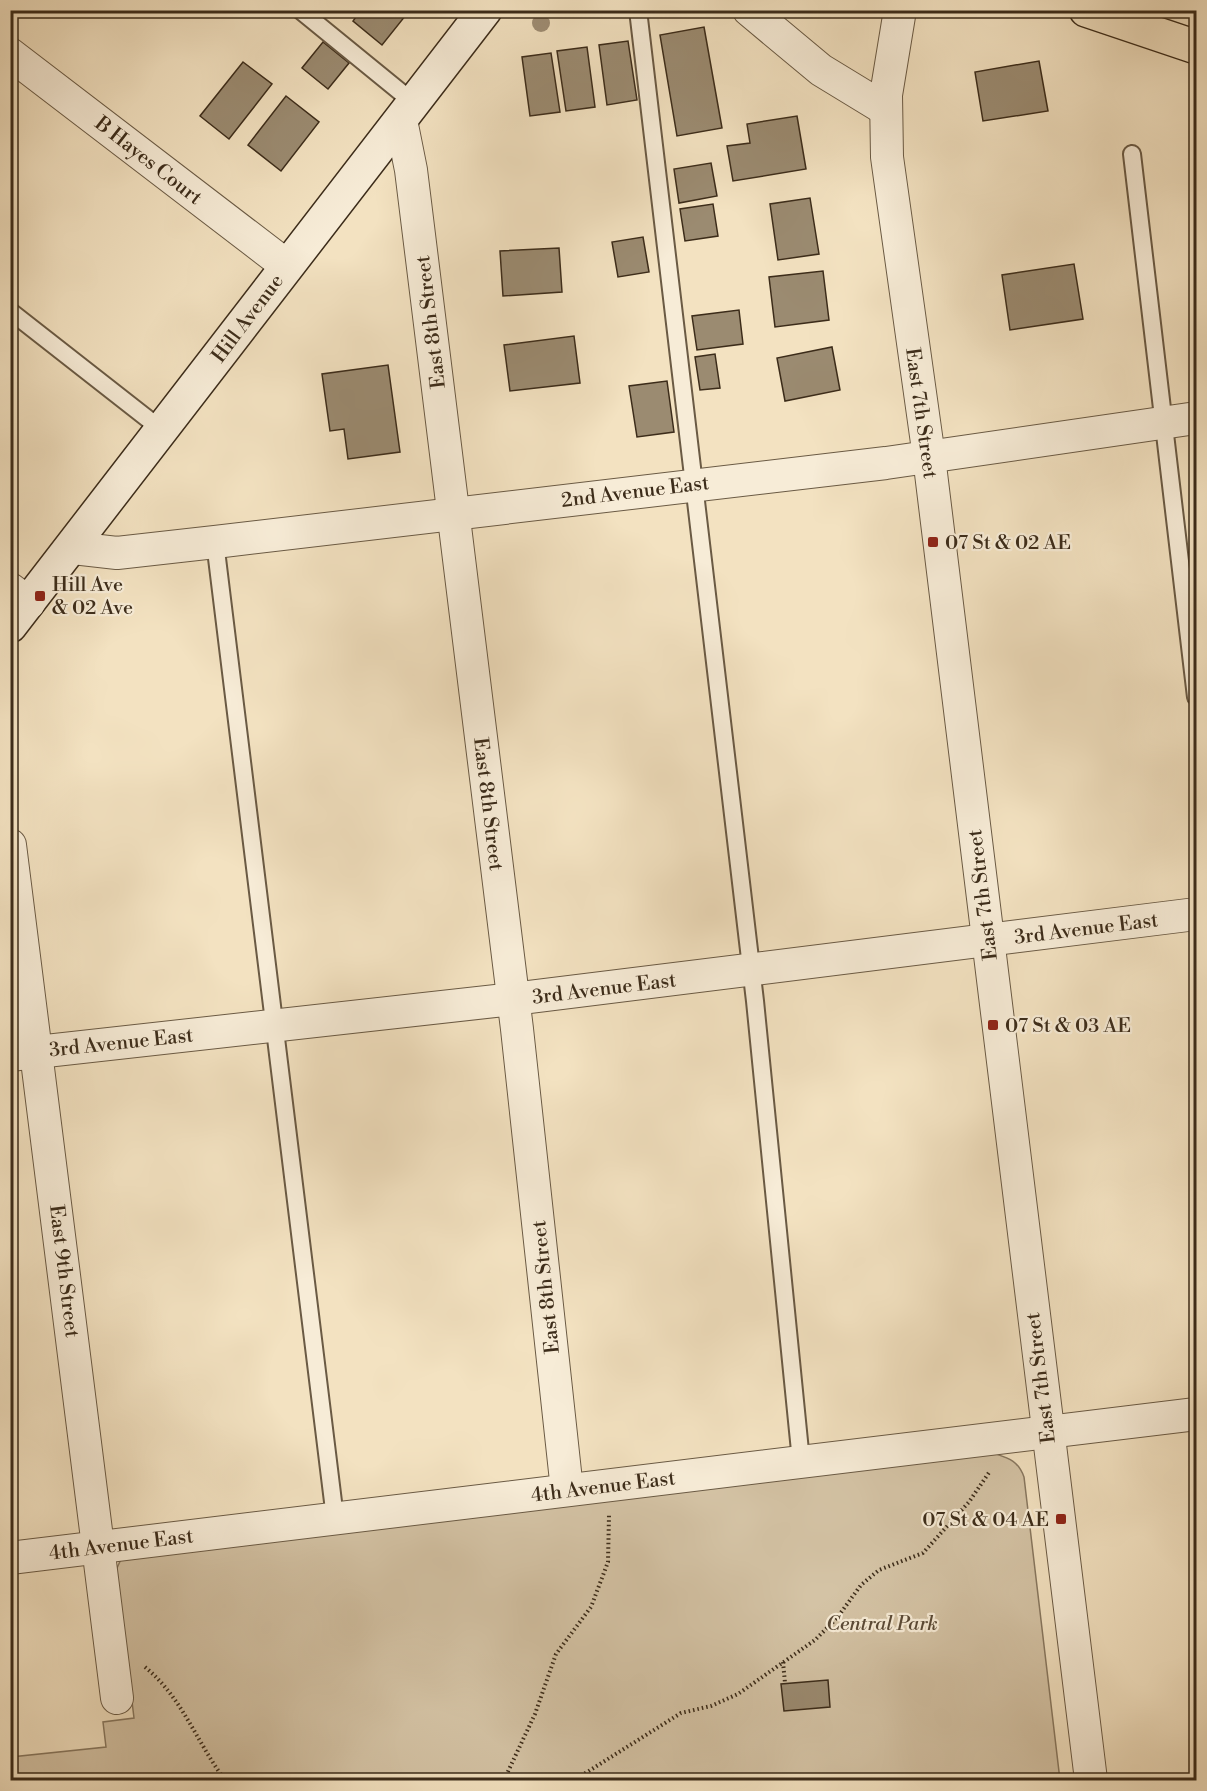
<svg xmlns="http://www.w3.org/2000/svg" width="1207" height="1791" font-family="'Libre Bodoni',serif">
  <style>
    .green { fill: #d4c3a5; stroke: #887860; stroke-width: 1.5 }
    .building { fill: #9b8b71; stroke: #3c2c1a; stroke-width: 1.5 }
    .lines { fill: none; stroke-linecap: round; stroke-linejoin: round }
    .lane-casing { stroke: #6a5a44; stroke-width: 20 }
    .street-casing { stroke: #6a5a44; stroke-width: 34 }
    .secondary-casing { stroke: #3c2c1a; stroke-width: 36 }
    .highway-casing { stroke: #3c2c1a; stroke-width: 36 }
    .path { stroke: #3c2c1a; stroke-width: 4; stroke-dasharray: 1.5 3; stroke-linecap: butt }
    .lane { stroke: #f7ecd7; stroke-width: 16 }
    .street { stroke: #f7ecd7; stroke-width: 32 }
    .secondary { stroke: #f7ecd7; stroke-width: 33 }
    .highway { stroke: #f3e2c1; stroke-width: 33 }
    .tree { fill: #9f8e75 }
    .poi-dot { fill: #8f2418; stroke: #f7ecd7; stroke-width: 2 }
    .labels { text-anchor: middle; stroke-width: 4.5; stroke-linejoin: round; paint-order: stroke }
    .street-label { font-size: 20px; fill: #3c2c1a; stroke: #f7ecd7 }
    .poi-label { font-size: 20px; fill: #3c2c1a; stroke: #f7ecd7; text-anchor: start }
    .park-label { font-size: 20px; font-style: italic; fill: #5a4a36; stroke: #f7ecd7 }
  </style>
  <rect width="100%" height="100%" fill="#f3e2c1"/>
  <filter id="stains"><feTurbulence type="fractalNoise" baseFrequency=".00333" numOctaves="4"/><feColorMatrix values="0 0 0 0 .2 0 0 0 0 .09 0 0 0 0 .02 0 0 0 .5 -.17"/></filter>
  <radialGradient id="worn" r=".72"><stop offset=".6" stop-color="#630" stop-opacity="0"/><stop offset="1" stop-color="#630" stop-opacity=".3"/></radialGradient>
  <!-- green -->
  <path class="green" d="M993,1453c15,5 25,7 31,24l36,303h-1049v-23l95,-10 -3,-25 31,-4 -16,-132 -1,-18 5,-11z"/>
  <!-- building -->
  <g class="building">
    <polygon points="361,10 399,10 406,15 382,45 353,21"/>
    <polygon points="704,27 722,128 677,136 660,35"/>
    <polygon points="628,41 637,100 607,105 599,45"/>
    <polygon points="323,42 349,63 328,89 302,68"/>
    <polygon points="587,47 595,107 566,111 557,51"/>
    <polygon points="551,53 560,112 530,116 522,57"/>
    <polygon points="1039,61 1048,111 983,121 975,72"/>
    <polygon points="243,62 272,84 229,139 200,116"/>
    <polygon points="286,96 319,122 281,171 248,145"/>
    <polygon points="797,116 806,169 733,181 727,146 750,143 747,124"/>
    <polygon points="711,163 717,196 679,203 674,169"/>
    <polygon points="810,198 819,254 778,260 770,204"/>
    <polygon points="713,204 718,236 685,241 680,209"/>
    <polygon points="643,237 649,272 618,277 612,242"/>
    <polygon points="559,248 562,292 503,296 500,251"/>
    <polygon points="1074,264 1083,319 1010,330 1002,275"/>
    <polygon points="823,271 829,320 775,327 769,277"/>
    <polygon points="739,310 743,344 697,350 692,316"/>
    <polygon points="574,336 580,383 510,391 504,345"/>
    <polygon points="832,347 840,390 785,401 777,358"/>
    <polygon points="715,354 720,388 700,390 695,357"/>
    <polygon points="388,365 400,452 348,459 344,429 330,431 322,374"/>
    <polygon points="667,381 674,432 637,437 629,386"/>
    <polygon points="828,1680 830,1707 784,1711 781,1684"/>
  </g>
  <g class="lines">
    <!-- lane casing -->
    <g class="lane-casing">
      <g id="lane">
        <polyline points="300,10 414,103"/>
        <polyline points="638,10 755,1001 801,1461"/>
        <polyline points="1132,154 1196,697"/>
        <polyline points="10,311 162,430"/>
        <polyline points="215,542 335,1518"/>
      </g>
    </g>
    <!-- street casing -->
    <g class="street-casing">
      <g id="street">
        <polyline points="749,10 821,70 885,109"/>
        <polyline points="900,10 886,95 887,157 929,457 1091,1780"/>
        <polyline points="10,54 287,266"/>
        <polyline points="401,120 411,170 517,1029 567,1490"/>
        <polyline points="73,548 117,553 215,542 886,463 1196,418"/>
        <polyline points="10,589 29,603"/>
        <polyline points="10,845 117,1698"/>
        <polyline points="10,1055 513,999 1196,914"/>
        <polyline points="10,1558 1196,1414"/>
      </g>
    </g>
    <!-- secondary casing -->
    <g class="secondary-casing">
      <polyline id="secondary" points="10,626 485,10"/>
    </g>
    <!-- highway casing -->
    <g class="highway-casing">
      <polyline id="highway" points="1086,10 1196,47"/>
    </g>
    <!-- path -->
    <g class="path">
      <polyline points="783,1662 785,1683"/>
      <path d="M145,1667c37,30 52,76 80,113"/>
      <polyline points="504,1780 535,1714 556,1654 591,1607 608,1562 609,1515"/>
      <polyline points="568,1780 584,1774 681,1713 711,1706 738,1694 815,1640 837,1618 861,1585 879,1570 923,1553 969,1502 990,1471"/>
    </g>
    <!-- lane -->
    <use href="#lane" class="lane"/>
    <!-- street -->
    <use href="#street" class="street"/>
    <!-- secondary -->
    <use href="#secondary" class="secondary"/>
    <!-- highway -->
    <use href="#highway" class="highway"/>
  </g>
  <!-- trees -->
  <circle class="tree" cx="541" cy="23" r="9"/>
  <!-- markers -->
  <g class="poi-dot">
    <rect x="927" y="536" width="12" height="12" rx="3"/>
    <rect x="34" y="590" width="12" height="12" rx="3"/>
    <rect x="987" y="1019" width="12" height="12" rx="3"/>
    <rect x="1055" y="1513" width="12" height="12" rx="3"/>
  </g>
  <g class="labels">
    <!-- street labels -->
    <g class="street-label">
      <text transform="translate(149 160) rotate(38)" y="7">B Hayes Court</text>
      <text transform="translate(247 318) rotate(-53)" y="7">Hill Avenue</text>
      <text transform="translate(430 322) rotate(-97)" y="7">East 8th Street</text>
      <text transform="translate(922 413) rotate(82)" y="7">East 7th Street</text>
      <text transform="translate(635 491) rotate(-7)" y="7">2nd Avenue East</text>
      <text transform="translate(489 804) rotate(83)" y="7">East 8th Street</text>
      <text transform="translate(982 895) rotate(-97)" y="7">East 7th Street</text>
      <text transform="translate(1086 928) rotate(-7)" y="7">3rd Avenue East</text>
      <text transform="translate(604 988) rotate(-7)" y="7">3rd Avenue East</text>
      <text transform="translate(121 1042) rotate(-6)" y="7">3rd Avenue East</text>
      <text transform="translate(65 1271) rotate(83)" y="7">East 9th Street</text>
      <text transform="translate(545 1287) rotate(-96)" y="7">East 8th Street</text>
      <text transform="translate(1040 1378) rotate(-97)" y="7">East 7th Street</text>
      <text transform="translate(603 1486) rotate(-7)" y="7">4th Avenue East</text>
      <text transform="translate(121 1544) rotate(-7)" y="7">4th Avenue East</text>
    </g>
    <!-- poi labels -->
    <g class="poi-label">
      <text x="945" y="549">07 St &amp; 02 AE</text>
      <text x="52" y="591">Hill Ave<tspan x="52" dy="23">&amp; 02 Ave</tspan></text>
      <text x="1005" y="1032">07 St &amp; 03 AE</text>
      <text x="1049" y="1526" text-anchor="end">07 St &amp; 04 AE</text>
    </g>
    <!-- park labels -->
    <g class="park-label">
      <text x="882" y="1630">Central Park</text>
    </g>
  </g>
  <!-- margin -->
  <rect width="1207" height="1791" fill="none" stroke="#f3e2c1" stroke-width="36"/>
  <rect x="12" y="12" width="1183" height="1767" fill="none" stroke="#3c2c1a" stroke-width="3"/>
  <rect x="18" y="18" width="1171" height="1755" fill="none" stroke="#3c2c1a" stroke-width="1.5"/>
  <rect width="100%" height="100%" filter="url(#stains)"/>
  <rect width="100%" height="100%" fill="url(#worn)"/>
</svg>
